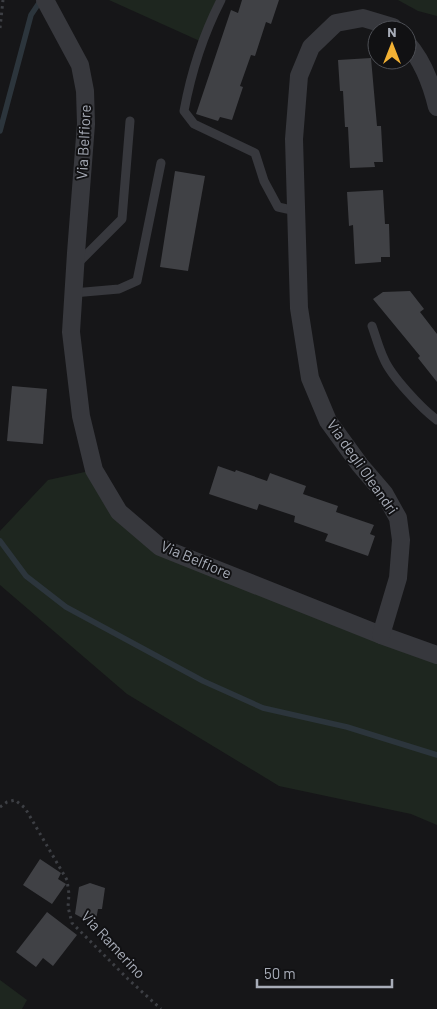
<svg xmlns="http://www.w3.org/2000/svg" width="437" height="1009" font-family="Barlow,sans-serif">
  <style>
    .green { fill: #1e261f }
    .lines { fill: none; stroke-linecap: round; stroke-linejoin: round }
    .stream { stroke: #2c353c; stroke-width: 5.5 }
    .building { fill: #404145 }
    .path { stroke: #3d3f44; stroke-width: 3; stroke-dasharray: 2.5 4; stroke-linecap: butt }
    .service { stroke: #37383d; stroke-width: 9 }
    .minor { stroke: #37383d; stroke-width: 18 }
    .labels { text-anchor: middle; stroke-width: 4; stroke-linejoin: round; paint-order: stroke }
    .street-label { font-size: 15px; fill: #a8adb8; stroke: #111113 }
  </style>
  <rect width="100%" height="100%" fill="#161618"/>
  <!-- green -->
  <g class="green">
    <polygon points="109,0 221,0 202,42"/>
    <polygon points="398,0 437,0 437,16 418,11"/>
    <polygon points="94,470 160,547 437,655 437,825 411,814 279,786 127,694 0,585 0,531 48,480"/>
    <polygon points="0,980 27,1000 22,1009 0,1009"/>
  </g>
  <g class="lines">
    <!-- stream -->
    <g class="stream">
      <polyline points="0,131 31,15 41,0"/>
      <polyline points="0,541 26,576 66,607 203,681 263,708 347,727 437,755"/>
    </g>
  </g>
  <!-- building -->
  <g class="building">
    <polygon points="242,0 279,0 271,24 266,22 255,56 251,55 240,86 243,87 232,120 220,117 218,121 196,114 231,10 238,13"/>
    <polygon points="371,58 377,126 381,126 383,162 374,162 375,167 350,168 348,127 345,127 343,91 340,91 338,60"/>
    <polygon points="175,171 205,176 188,271 160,267"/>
    <polygon points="383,190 385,224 389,224 390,257 381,257 381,262 355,264 353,225 349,226 347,192"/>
    <polygon points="410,291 424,309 420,312 437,334 437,382 418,358 420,356 373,299 383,292"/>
    <polygon points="12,386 47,389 43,444 7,441"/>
    <polygon points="218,466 235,472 236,470 267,481 270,473 306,486 303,494 338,506 336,512 374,525 370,534 375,536 368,556 325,541 328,534 294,522 295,516 259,504 257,510 209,494"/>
    <polygon points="40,859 61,873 58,879 66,884 52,904 23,885"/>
    <polygon points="90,883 105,888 102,909 98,909 95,925 75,914 79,887"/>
    <polygon points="47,912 77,935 53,966 43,958 36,967 16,952"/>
  </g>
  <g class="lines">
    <!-- path -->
    <g class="path">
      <polyline points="0,28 3,0"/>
      <polyline points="0,807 7,802 15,800 25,808 67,880 69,894 68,907 72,923 128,979 161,1009"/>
    </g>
    <!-- service -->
    <g class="service">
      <path d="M221,0c-18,35 -30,73 -37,111l10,13 61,29 9,28 14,26 18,4"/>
      <polyline points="78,263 122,219 130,121"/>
      <polyline points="73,293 119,289 137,281 161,163"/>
      <path d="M372,326c4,11 7,23 12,33 7,17 38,50 53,61"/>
    </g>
    <!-- minor -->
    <g class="minor">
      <polyline points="45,0 80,65 85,91 86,124 76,253 71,332 81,416 94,470 119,512 160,547 381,635 437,655"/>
      <path d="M407,43c15,17 25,43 30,64"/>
      <polyline points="381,635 398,578 401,540 398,518 384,493 360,465 328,421 310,378 299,308 294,139 299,76 311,47 336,23 363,18 393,27 395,30"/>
    </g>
  </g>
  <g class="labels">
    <!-- street labels -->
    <g class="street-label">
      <text transform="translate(84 142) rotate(-87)" y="5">Via Belfiore</text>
      <text transform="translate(362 467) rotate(55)" y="5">Via degli Oleandri</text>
      <text transform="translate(196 560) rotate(23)" y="5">Via Belfiore</text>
      <text transform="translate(113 945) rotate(47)" y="5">Via Ramerino</text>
    </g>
  </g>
  <!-- north arrow -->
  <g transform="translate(392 45)"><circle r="24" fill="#111113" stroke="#4d4f55"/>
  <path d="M0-4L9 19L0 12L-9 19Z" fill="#f2b134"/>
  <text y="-8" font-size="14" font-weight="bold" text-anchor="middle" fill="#a8adb8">N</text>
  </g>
  <!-- scale -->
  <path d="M257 979v8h135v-8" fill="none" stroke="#a8adb8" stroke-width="2.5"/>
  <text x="264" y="979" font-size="15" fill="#a8adb8" stroke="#111113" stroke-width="4" paint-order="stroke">50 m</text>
</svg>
